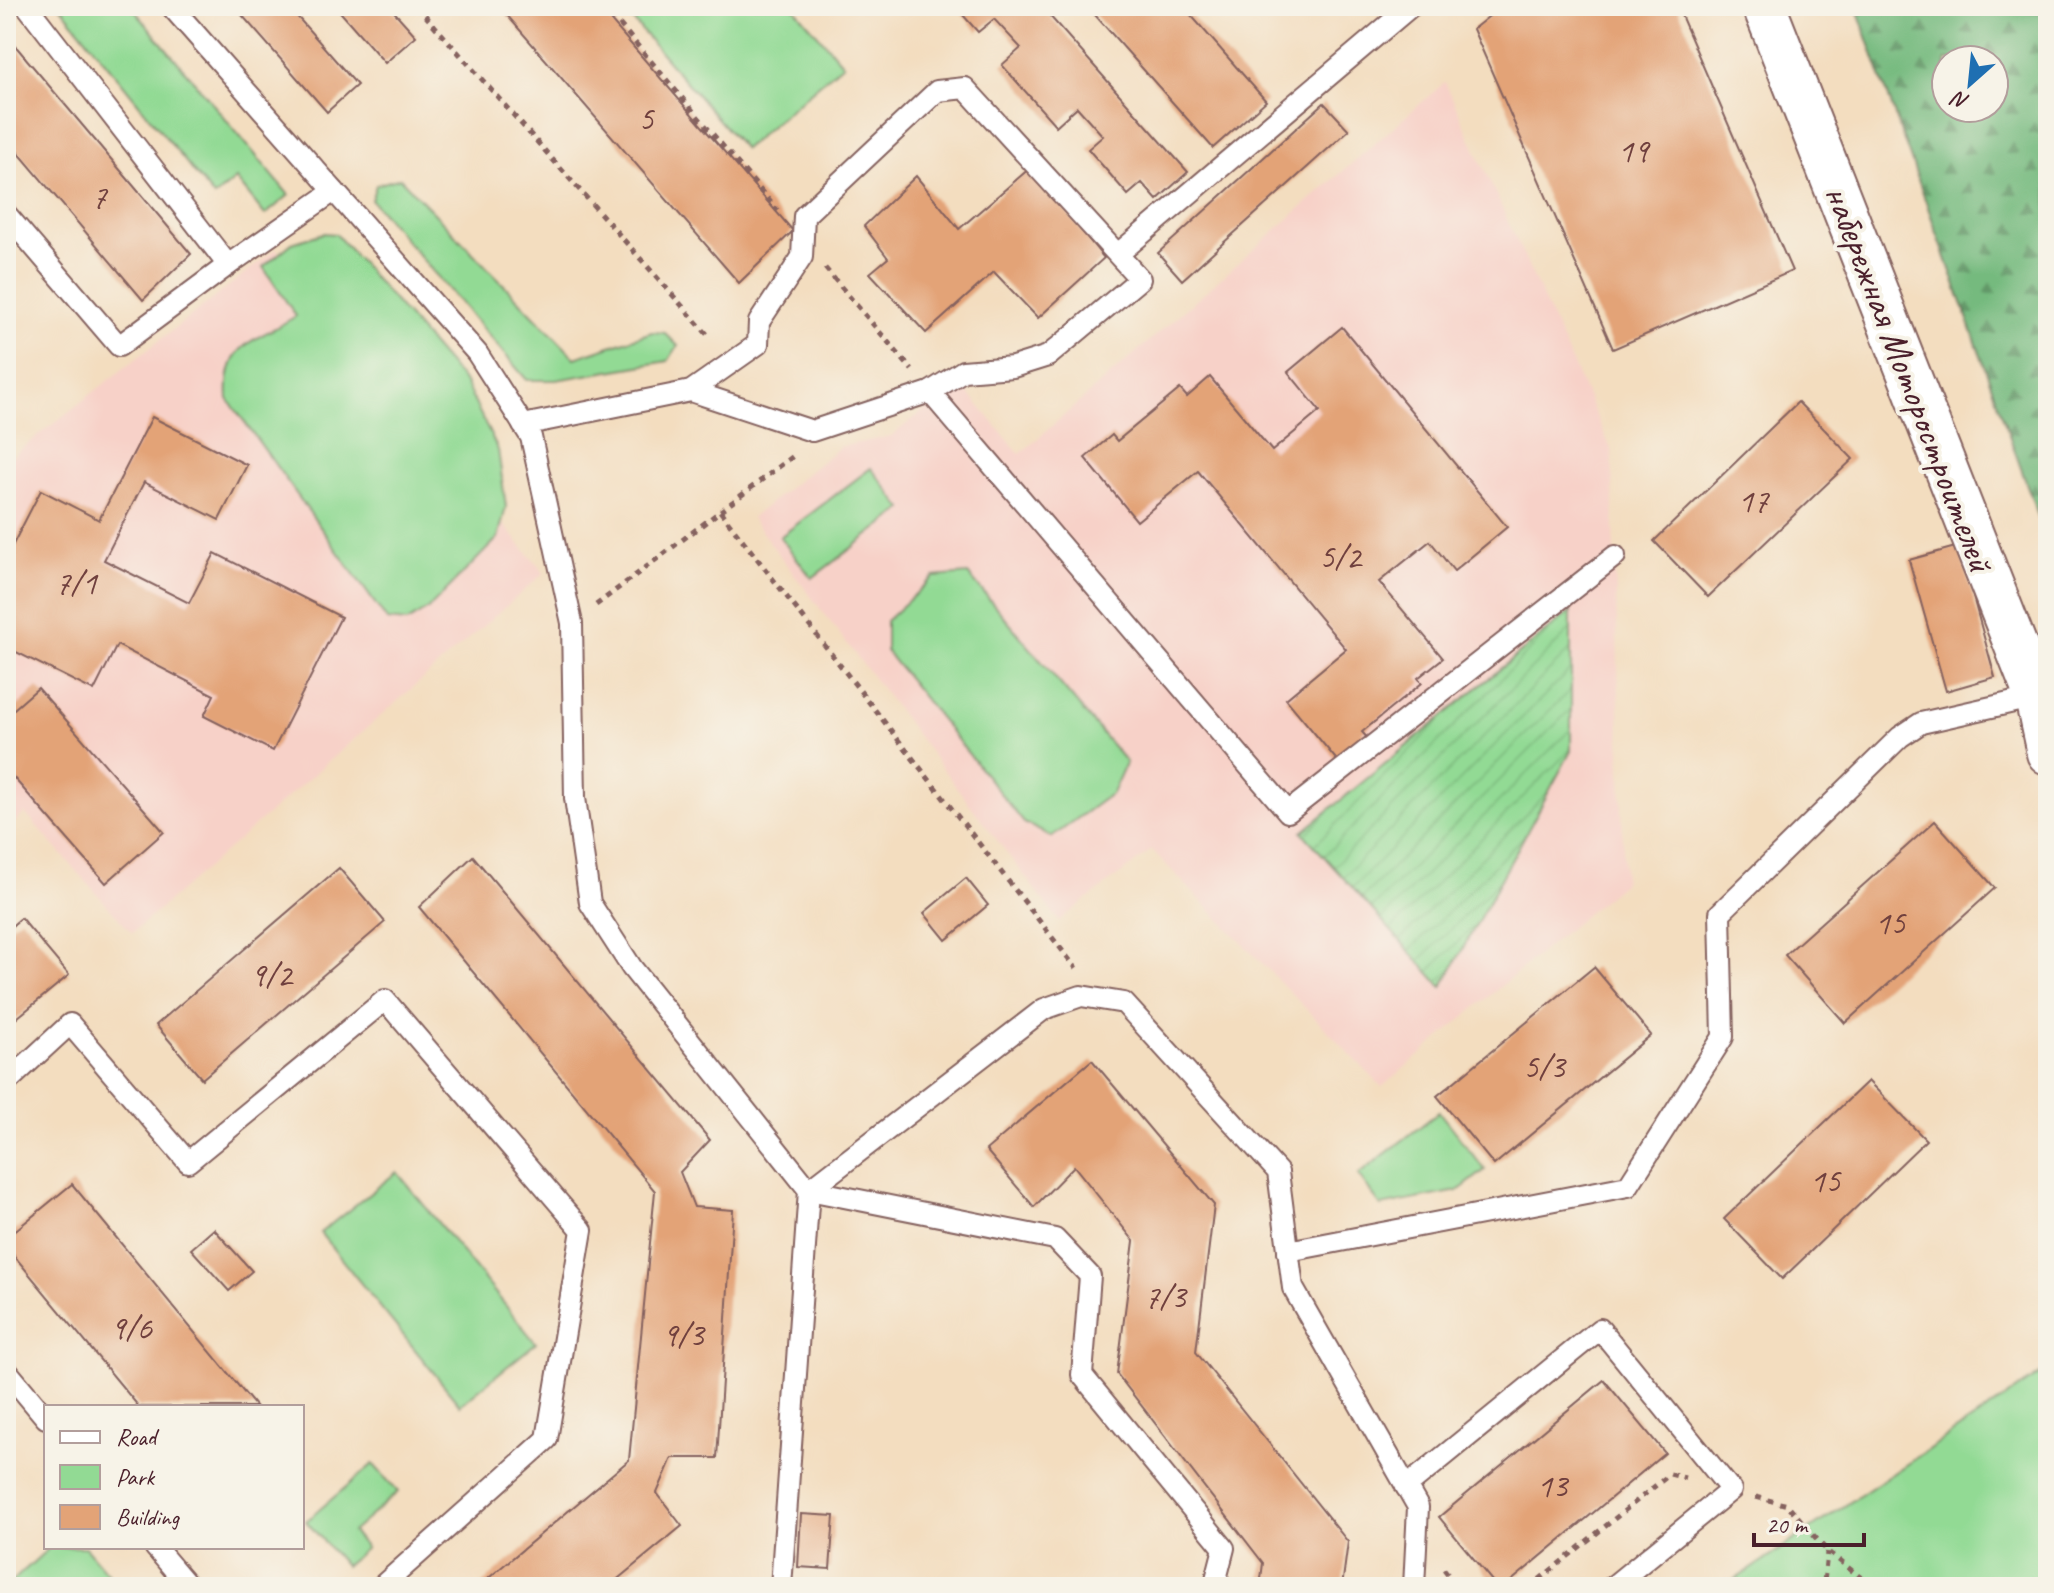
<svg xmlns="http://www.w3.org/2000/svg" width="2054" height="1593" font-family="Caveat,sans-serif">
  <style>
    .built { fill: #f7d1c8 }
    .green { fill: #92da94; stroke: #6e7c60; stroke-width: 2 }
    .forest { fill: url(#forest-firs); stroke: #606c54; stroke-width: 2; fill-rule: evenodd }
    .garden { fill: url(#garden-furrows); stroke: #6e7c60; stroke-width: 2 }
    .building { fill: #e3a377 }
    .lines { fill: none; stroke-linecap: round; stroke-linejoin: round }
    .lane-casing { stroke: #85625f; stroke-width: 24 }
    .street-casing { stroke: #85625f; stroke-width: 46 }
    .path { stroke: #85625f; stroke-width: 5; stroke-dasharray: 6 6; stroke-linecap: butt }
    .lane { stroke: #fff; stroke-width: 20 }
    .street { stroke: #fff; stroke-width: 42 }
    .labels { text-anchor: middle; stroke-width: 8; stroke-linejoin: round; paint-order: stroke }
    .number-label { font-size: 34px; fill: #70403e }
    .street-label { font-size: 38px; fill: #4a1f2b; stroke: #f7f3e8 }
  </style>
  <defs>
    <pattern id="forest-firs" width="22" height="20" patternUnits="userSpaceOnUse" patternTransform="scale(2)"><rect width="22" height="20" fill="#75ba7e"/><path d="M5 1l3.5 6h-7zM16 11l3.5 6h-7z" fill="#629767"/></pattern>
    <pattern id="garden-furrows" width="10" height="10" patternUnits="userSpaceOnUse" patternTransform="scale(2)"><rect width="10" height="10" fill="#92da94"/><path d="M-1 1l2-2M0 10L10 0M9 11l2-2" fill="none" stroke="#7fbb80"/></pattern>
  </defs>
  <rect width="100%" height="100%" fill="#f7f3e8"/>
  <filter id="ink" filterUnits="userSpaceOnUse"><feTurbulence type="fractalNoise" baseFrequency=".0125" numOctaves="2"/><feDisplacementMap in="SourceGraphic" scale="16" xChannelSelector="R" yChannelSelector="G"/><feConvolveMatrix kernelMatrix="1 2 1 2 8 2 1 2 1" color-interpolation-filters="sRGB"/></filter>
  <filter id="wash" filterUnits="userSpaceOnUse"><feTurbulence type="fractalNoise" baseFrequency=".006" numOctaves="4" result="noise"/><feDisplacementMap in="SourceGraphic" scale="32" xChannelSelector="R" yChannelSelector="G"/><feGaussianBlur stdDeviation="1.8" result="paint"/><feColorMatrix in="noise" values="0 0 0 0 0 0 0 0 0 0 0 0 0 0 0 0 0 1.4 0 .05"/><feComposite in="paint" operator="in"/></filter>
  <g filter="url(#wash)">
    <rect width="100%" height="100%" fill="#f3ddbf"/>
    <!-- built -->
    <g class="built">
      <polygon points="1445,82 1612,451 1624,882 1382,1087 1152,850 1059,921 751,518 840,447 891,436 960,383 1020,454"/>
      <polygon points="276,249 544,573 132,933 25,813 6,830 6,461"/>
    </g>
    <!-- green -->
    <g class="green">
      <polygon points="60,6 131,6 289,195 265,215 236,179 214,197"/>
      <polygon points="641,6 793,6 843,64 744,149 629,16"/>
      <polygon points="400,178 575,358 652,332 665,333 678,346 668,361 556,380 527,380 371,200 376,185"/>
      <path d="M323,233l13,1 129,149 33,67 8,57 -8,31 -70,71 -21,13 -20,-2 -159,-221c-4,-57 27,-57 68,-83l-33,-49 29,-24z"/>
      <polygon points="871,468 903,509 812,578 780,537"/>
      <polygon points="968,574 1126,762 1112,793 1052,837 1024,823 886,651 886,621 934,577"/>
      <polygon points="1439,1112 1485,1170 1458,1191 1381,1206 1358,1175"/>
      <polygon points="397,1172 536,1343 460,1405 320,1233"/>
      <polygon points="2048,1369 2048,1587 1724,1587"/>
      <polygon points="373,1464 398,1492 352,1532 366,1548 345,1566 306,1521"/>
      <polygon points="50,1547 85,1547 119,1587 6,1587"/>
    </g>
    <!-- forest -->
    <path class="forest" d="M1856,6h192v538zM1946,60h48v48h-48z"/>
    <!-- garden -->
    <polygon class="garden" points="1571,611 1571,751 1442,987 1302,832"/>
    <g id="blocks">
      <!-- building -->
      <g class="building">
        <polygon points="234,6 288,6 357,85 327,112"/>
        <polygon points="335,6 389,6 416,36 385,63"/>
        <polygon points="499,6 598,6 793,231 739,283"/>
        <polygon points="955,6 1041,6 1188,172 1157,200 1142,183 1128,195 1088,149 1103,136 1077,107 1056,126 1002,65 1021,48 994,19 978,32"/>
        <polygon points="1087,6 1183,6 1266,101 1213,148"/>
        <polygon points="1502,6 1677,6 1792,271 1613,349 1473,29"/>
        <polygon points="13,43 191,254 143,300 6,138 6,49"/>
        <polygon points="1324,103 1349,130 1182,280 1158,253"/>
        <polygon points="1030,168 1104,258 1038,318 994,272 926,333 870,273 888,258 864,226 916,176 959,229"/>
        <polygon points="1342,327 1507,527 1454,571 1430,541 1379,582 1443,658 1418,678 1422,683 1362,732 1369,740 1340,764 1286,699 1346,649 1198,471 1137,521 1085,458 1112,435 1117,441 1180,389 1187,397 1210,377 1272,451 1320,411 1288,372"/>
        <polygon points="1798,402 1853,459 1708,597 1654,541"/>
        <polygon points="152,417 247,465 219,520 144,482 104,560 189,603 215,553 341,617 273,751 204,716 214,695 117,645 94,691 6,647 6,558 41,490 99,520"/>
        <polygon points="1959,546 1995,677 1946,691 1909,560"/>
        <polygon points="38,688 164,832 106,883 6,769 6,716"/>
        <polygon points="1935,821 1995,888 1845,1023 1785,955"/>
        <polygon points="473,856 710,1140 680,1172 694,1207 733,1210 717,1458 672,1458 657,1493 682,1526 608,1587 478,1587 629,1460 655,1191 419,907"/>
        <polygon points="339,868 385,922 202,1079 156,1025"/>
        <polygon points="966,878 988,905 946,940 924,913"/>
        <polygon points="21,918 69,975 6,1027 6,931"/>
        <polygon points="1594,967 1651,1035 1494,1165 1437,1096"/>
        <polygon points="1092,1060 1214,1205 1196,1352 1348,1542 1342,1587 1260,1587 1263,1563 1117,1374 1134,1241 1074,1166 1034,1207 986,1150"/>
        <polygon points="1868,1081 1926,1140 1782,1279 1724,1219"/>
        <polygon points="72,1184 256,1407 139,1407 6,1246 6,1238"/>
        <polygon points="214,1229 252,1271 229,1291 191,1249"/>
        <polygon points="1604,1380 1665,1453 1504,1587 1497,1587 1439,1517"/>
        <polygon points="801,1514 834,1516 830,1569 798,1567"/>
      </g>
    </g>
  </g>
  <g filter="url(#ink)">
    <use href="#blocks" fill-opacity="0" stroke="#85625f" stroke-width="2"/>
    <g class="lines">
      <!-- lane casing -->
      <g class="lane-casing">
        <g id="lane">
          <polyline points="27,6 228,265 334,191"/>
          <polyline points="171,6 477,353 531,437 572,623 575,798 590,903 632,968 809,1190 781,1587"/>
          <polyline points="6,214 119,346 228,265"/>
          <polyline points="1118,254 1411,6"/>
          <polyline points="930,392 1288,812 1615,556"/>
          <polyline points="523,425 691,391 812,431 930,392 963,371 1013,367 1048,356 1140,279 965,88 937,91 804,216 802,257 759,322 758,344 691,391"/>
          <polyline points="6,1083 70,1024 188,1162 385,1000 582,1230 547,1439 381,1587"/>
          <polyline points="809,1190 1044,1009 1081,996 1124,1003 1278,1172 1293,1288 1418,1507 1414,1587"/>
          <polyline points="809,1190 1055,1239 1090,1276 1082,1375 1224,1548 1214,1587"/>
          <polyline points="1288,1251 1628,1186 1723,1037 1720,913 1900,737 1921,723 2036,697"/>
          <polyline points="6,1370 46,1418"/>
          <polyline points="1406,1487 1600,1329 1731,1490 1612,1587"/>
          <polyline points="155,1547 189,1587"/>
        </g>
      </g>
      <!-- street casing -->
      <g class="street-casing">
        <polyline id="street" points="1764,6 2036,697 2048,753"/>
      </g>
      <!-- path -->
      <g class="path">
        <polyline points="417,6 707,334"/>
        <polyline points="604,6 778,211"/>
        <polyline points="825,268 912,370"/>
        <polyline points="720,511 1076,968"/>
        <polyline points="596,605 796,454"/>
        <polyline points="1756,1497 1788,1505 1827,1551 1873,1587"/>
        <polyline points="1444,1569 1458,1587"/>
        <polyline points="1530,1587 1670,1474 1685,1478"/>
        <polyline points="1816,1587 1824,1583 1827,1552"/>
      </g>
      <!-- lane -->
      <use href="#lane" class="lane"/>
      <!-- street -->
      <use href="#street" class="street"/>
    </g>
  </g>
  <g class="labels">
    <!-- number labels -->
    <g class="number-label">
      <text x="646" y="130">5</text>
      <text x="1633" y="162">19</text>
      <text x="99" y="208">7</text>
      <text x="1753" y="512">17</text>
      <text x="1340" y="568">5/2</text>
      <text x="76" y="594">7/1</text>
      <text x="1890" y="934">15</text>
      <text x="271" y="986">9/2</text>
      <text x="1544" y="1078">5/3</text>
      <text x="1825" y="1192">15</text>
      <text x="1165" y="1308">7/3</text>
      <text x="131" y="1339">9/6</text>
      <text x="683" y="1346">9/3</text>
      <text x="1552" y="1497">13</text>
    </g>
    <!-- street labels -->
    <g class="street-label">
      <text transform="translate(1910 378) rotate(69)" y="13">набережная Моторостроителей</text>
    </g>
  </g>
  <!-- margin -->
  <rect width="2054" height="1593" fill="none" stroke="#f7f3e8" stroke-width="32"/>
  <!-- legend -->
  <rect x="44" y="1405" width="260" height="144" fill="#f7f3e8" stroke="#b29e9c" stroke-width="2"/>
  <rect x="60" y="1431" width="40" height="12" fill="#ffffff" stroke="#b29e9c" stroke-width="2"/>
  <text x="116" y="1445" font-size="24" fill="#4a1f2b">Road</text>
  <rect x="60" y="1465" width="40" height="24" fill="#92da94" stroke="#b29e9c" stroke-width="2"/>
  <text x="116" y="1485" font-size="24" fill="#4a1f2b">Park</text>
  <rect x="60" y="1505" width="40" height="24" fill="#e3a377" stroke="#b29e9c" stroke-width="2"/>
  <text x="116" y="1525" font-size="24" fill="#4a1f2b">Building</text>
  <!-- north arrow -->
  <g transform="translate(1970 84) rotate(207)"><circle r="38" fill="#f7f3e8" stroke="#b29e9c" stroke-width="2"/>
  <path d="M0-6L14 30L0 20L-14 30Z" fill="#1f6fb2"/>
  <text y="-12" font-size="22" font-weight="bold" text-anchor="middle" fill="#4a1f2b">N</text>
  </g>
  <!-- scale -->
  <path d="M1754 1533v12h110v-12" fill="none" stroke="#4a1f2b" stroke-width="4"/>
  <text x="1766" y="1533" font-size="24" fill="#4a1f2b" stroke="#f7f3e8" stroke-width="6" paint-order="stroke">20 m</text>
</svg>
